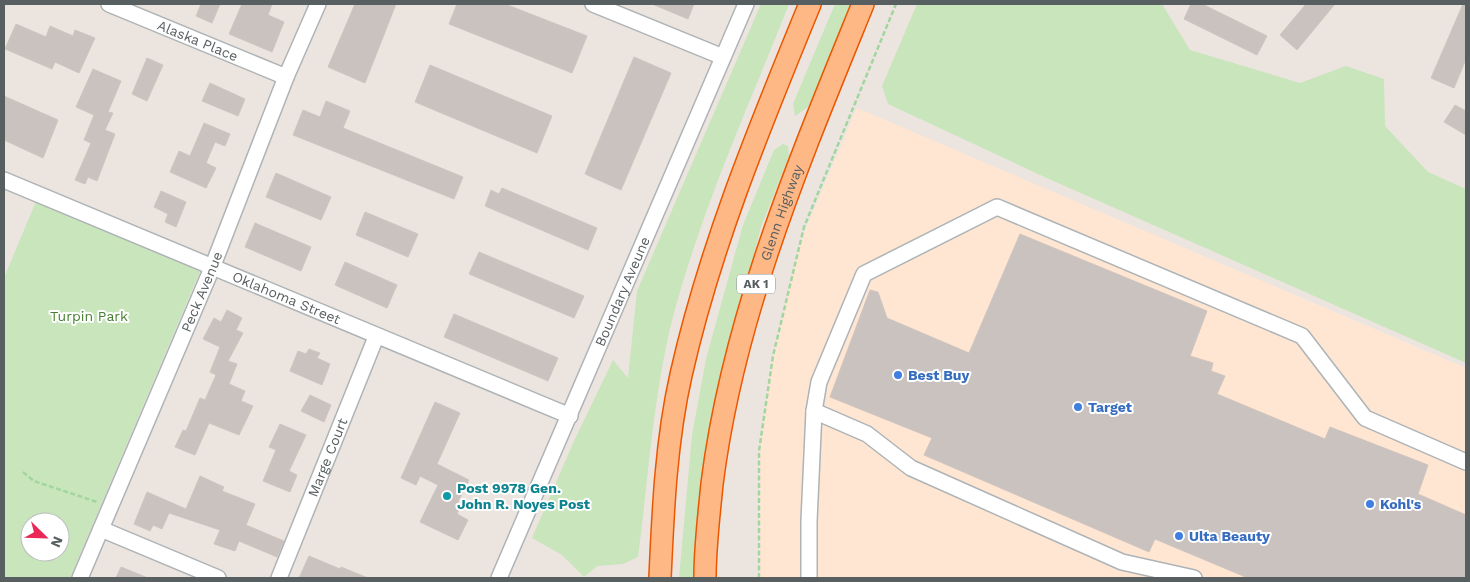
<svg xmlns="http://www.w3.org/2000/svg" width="1470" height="582" font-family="'Work Sans',sans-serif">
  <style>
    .commercial { fill: #fee6d3 }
    .green { fill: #c8e5bb; fill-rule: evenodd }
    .building { fill: #c9c2bf; stroke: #d0c5be }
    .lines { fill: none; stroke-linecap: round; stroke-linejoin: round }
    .minor-casing { stroke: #aeb3b6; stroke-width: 18 }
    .highway-casing { stroke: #eb5600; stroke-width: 24 }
    .path { stroke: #a2d69e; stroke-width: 2.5; stroke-dasharray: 5 2.5; stroke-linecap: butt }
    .minor { stroke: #fff; stroke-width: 15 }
    .highway { stroke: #feb885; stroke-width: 21 }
    .shop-dot { fill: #3f7fe0; stroke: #fff; stroke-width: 2 }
    .culture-dot { fill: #0f9aa8; stroke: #fff; stroke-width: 2 }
    .labels { text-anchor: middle; stroke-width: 4; stroke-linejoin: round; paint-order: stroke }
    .shield { fill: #fff; stroke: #8a8f90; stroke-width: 1 }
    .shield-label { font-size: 12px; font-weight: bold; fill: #585f61 }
    .street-label { font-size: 14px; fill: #585f61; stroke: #fff }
    .park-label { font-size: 14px; fill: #477f31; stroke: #fff }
    .shop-label { font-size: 14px; font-weight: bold; fill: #366cbe; stroke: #fff; text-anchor: start }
    .culture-label { font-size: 14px; font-weight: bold; fill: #0d838f; stroke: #fff; text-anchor: start }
  </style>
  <rect width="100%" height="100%" fill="#ece5df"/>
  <!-- commercial -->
  <polygon class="commercial" points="857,108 1466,368 1466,578 759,578 759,451 773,356 801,240"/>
  <!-- green -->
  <g class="green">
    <path d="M761,4h28c-39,99 -83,195 -112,298 -23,80 -28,172 -39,255l-15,7 -26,2 -13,11 -22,-22 -30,-17 42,-97 39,-81 15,18 9,-87z"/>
    <polygon points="835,4 851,4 808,107 795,116 793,104"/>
    <polygon points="917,4 1162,4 1190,50 1300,83 1346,66 1384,79 1385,126 1428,172 1466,189 1466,363 1049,179 888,104 882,86"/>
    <polygon points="783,144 788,146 789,156 761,227 724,373 695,578 679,578 692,435 706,359 743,225 774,150"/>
    <path d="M37,199l164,70 -131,309h-66v-300zM30,522h30v30h-30z"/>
  </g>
  <!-- building -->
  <g class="building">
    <polygon points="201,4 220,4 212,23 196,16"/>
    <polygon points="242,4 272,4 268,15 284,22 272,52 229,34"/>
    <polygon points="355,4 396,4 365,83 328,67"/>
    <polygon points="457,4 505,4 587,36 572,73 449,24"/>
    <polygon points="652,4 694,4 688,19"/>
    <polygon points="1191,4 1202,4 1267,36 1257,55 1184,19"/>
    <polygon points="1306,4 1335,4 1297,50 1280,35"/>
    <polygon points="1463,4 1466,4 1466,59 1454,88 1431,78"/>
    <polygon points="16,24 46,37 50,26 73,36 75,30 95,38 79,73 55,62 52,69 5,49"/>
    <polygon points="634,57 671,73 621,190 585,174"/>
    <polygon points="147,58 163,65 147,101 132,94"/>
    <polygon points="430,65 552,116 537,153 415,102"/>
    <polygon points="93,69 121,81 108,112 113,113 105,130 115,134 97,181 88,177 85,184 75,180 91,143 84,140 94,115 76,107"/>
    <polygon points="210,83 245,99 238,116 202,101"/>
    <polygon points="4,96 58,120 43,158 4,140"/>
    <polygon points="326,101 350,111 343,128 463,177 454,199 293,135 303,110 320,117"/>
    <polygon points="1455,105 1466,111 1466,135 1444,122"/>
    <polygon points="204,123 230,134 225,146 215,142 206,163 216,168 206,188 170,172 179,151 190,156"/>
    <polygon points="276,173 331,197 321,220 266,197"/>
    <polygon points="502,188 597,228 588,250 485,206 491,190 499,194"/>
    <polygon points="161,191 186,202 176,227 165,222 168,214 154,207"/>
    <polygon points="365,212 418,234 408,257 356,235"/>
    <polygon points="255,223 311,247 301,271 245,247"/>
    <polygon points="1020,234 1207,311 1190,356 1213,363 1211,371 1225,376 1217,394 1325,439 1330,427 1428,465 1418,494 1466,515 1466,578 1248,578 1155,539 1149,552 924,455 932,438 830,397 870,290 878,292 887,318 969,353"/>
    <polygon points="479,252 584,296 574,318 469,274"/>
    <polygon points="345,262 397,285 387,308 335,285"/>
    <polygon points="227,310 242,318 236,330 243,333 228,361 237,364 229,384 245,391 241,401 253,406 239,435 209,423 195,455 175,447 183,430 186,431 200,398 205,400 216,375 210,372 220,347 203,339 214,318 221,322"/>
    <polygon points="454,314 558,358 548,381 444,337"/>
    <polygon points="309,349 320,353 317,358 330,364 322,385 290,371 298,351 306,354"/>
    <polygon points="310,395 331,405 324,422 301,411"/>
    <polygon points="435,402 460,413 437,464 469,480 456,506 460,508 457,514 468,520 458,540 420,522 438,485 420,476 416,485 401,478"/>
    <polygon points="280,424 306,435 289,471 297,475 290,492 263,481 276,450 269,447"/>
    <polygon points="200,476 224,487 222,491 255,504 246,525 284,541 277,557 239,541 235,551 214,544 220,530 169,513 162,529 153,525 150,531 134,524 147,492 186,509"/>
    <polygon points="309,556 340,569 341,567 368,578 299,578"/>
    <polygon points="121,567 148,578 116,578"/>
  </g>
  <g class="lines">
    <!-- minor casing -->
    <g class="minor-casing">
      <g id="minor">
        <path id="s1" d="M109,4l177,73"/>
        <polyline points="593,4 723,57"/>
        <path id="s2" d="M4,180l566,236"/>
        <polyline points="814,411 867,434 911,468 1122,562 1194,578"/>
        <polyline points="101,529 218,578"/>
        <path id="s3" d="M80,578l132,-310 74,-191 32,-73"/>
        <path id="s4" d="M279,578l97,-241"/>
        <path id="s5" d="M499,578l247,-574"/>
        <polyline points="809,578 809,521 814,411 819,382 864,274 997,207 1302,336 1365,418 1466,462"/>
      </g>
    </g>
    <!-- highway casing -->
    <g class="highway-casing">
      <g id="highway">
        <path d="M660,578c3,-67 6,-137 21,-203 29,-129 79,-249 129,-371"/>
        <path id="s6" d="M705,578c0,-32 4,-63 7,-94 21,-168 88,-325 151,-480"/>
      </g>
    </g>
    <!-- path -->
    <g class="path">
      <polyline points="23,472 34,481 97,502"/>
      <polyline points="759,578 759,451 773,356 804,227 896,4"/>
    </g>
    <!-- minor -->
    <use href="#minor" class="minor"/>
    <!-- highway -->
    <use href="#highway" class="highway"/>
  </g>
  <!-- markers -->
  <g class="shop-dot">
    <circle cx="898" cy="375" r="5"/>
    <circle cx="1078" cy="407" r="5"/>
    <circle cx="1370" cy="504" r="5"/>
    <circle cx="1179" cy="536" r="5"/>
  </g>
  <circle class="culture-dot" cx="447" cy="496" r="5"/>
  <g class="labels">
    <!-- shield labels -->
    <rect class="shield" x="737" y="274.5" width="38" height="19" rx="4"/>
    <g class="shield-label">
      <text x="756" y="288">AK 1</text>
    </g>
    <!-- street labels -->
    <g class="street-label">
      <text dy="5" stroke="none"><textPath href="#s1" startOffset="96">Alaska Place</textPath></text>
      <text dy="5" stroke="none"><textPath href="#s6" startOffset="375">Glenn Highway</textPath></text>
      <text dy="5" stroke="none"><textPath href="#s5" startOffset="312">Boundary Aveune</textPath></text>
      <text dy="5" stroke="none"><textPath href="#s3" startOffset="311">Peck Avenue</textPath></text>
      <text dy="5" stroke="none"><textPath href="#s2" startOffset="306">Oklahoma Street</textPath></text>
      <text dy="5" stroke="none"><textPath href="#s4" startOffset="130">Marge Court</textPath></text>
    </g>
    <!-- park labels -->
    <g class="park-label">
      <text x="89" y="321">Turpin Park</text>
    </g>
    <!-- shop labels -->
    <g class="shop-label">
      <text x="908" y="380">Best Buy</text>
      <text x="1088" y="412">Target</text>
      <text x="1380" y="509">Kohl's</text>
      <text x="1189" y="541">Ulta Beauty</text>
    </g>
    <!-- culture labels -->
    <g class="culture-label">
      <text x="457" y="493">Post 9978 Gen.<tspan x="457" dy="16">John R. Noyes Post</tspan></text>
    </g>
  </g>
  <!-- border -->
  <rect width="1470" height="582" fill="none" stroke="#585f61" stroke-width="10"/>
  <!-- north arrow -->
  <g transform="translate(45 537) rotate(113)"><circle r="24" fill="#ffffff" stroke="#bcbfc0"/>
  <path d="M0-4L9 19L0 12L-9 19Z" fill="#ea2757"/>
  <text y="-8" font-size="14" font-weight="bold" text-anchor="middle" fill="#585f61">N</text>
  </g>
</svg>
